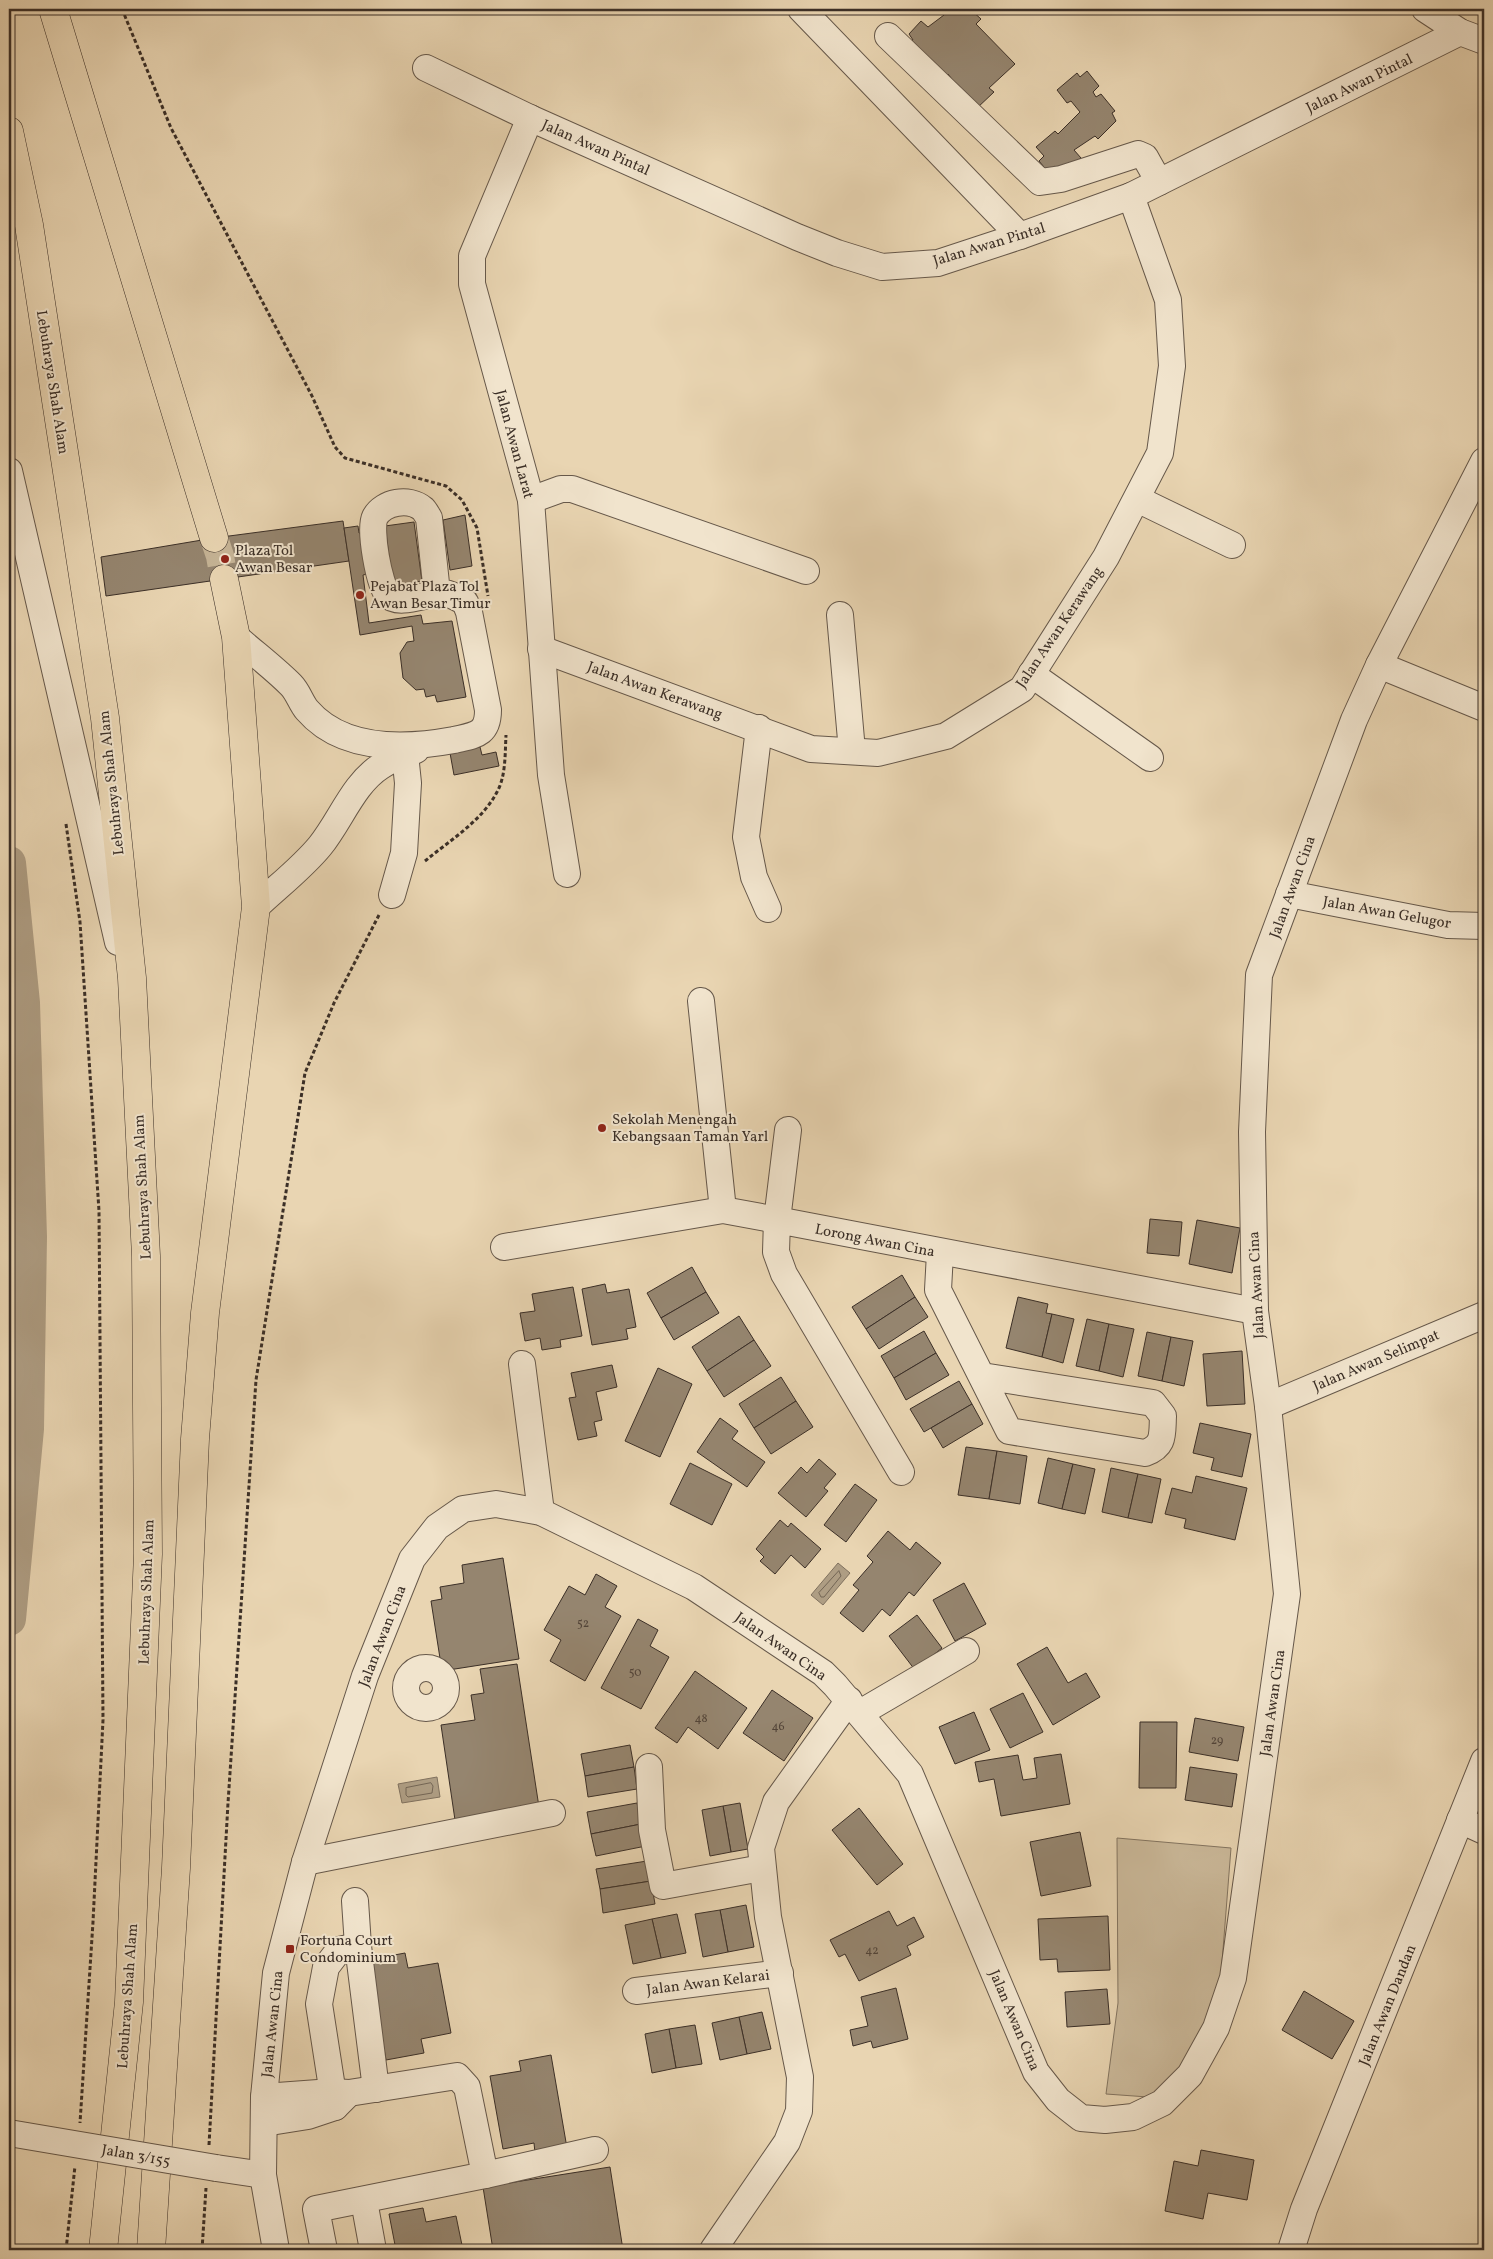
<svg xmlns="http://www.w3.org/2000/svg" width="1493" height="2259" font-family="Vollkorn,serif">
  <style>
    .green { fill: #cbb99a; stroke: #837460 }
    .water { fill: #ae9d83; stroke: #80715e }
    .lines { fill: none; stroke-linecap: round; stroke-linejoin: round }
    .shore { stroke: #746655; stroke-width: 1 }
    .river { stroke: #ae9d83; stroke-width: 34 }
    .building { fill: #95856f; stroke: #3b2f27 }
    .highway-tunnel { stroke: #c6b496; stroke-width: 28; stroke-dasharray: 28 14; stroke-linecap: butt }
    .minor-casing { stroke: #66584a; stroke-width: 28 }
    .highway-casing { stroke: #3b2f27; stroke-width: 29 }
    .path { stroke: #3b2f27; stroke-width: 3; stroke-dasharray: 4 2.5; stroke-linecap: butt }
    .minor { stroke: #f1e4cd; stroke-width: 26 }
    .highway { stroke: #e9d5b2; stroke-width: 28 }
    .minor-bridge-casing { stroke: #66584a; stroke-width: 28; stroke-linecap: butt }
    .minor-bridge { stroke: #f1e4cd; stroke-width: 26 }
    .poi-dot { fill: #8f2418; stroke: #f1e4cd; stroke-width: 2 }
    .labels { text-anchor: middle; stroke-width: 4; stroke-linejoin: round; paint-order: stroke }
    .number-label { font-size: 12px; fill: #524439 }
    .street-label { font-size: 15px; fill: #3b2f27; stroke: #f1e4cd }
    .poi-label { font-size: 15px; fill: #3b2f27; stroke: #f1e4cd; text-anchor: start }
  </style>
  <rect width="100%" height="100%" fill="#e9d5b2"/>
  <filter id="stains"><feTurbulence type="fractalNoise" baseFrequency=".004" numOctaves="4"/><feColorMatrix values="0 0 0 0 .2 0 0 0 0 .09 0 0 0 0 .02 0 0 0 .5 -.17"/></filter>
  <radialGradient id="worn" r=".72"><stop offset=".6" stop-color="#630" stop-opacity="0"/><stop offset="1" stop-color="#630" stop-opacity=".3"/></radialGradient>
  <!-- green -->
  <polygon class="green" points="1117,1838 1231,1848 1220,1988 1180,2075 1148,2097 1106,2094 1118,2003"/>
  <!-- water -->
  <g class="water">
    <polygon points="838,1563 850,1573 823,1605 811,1595"/>
    <polygon points="437,1777 440,1797 402,1803 398,1784"/>
  </g>
  <g class="lines">
    <!-- shore -->
    <g class="shore">
      <polygon points="839,1571 841,1576 824,1597 821,1597 819,1593"/>
      <polygon points="431,1783 433,1786 432,1793 408,1797 406,1795 406,1788"/>
    </g>
    <!-- river -->
    <polyline class="river" points="9,863 23,1003 30,1237 27,1429 9,1619"/>
  </g>
  <!-- building -->
  <g class="building">
    <polygon points="940,9 970,9 981,19 976,24 1015,64 989,88 994,92 976,109 943,86 951,78 948,74 945,77 905,45 913,40 909,34 921,21 928,27 944,15 938,10"/>
    <polygon points="1087,71 1099,86 1093,92 1096,97 1101,94 1115,111 1112,113 1116,121 1098,139 1095,136 1074,150 1081,158 1061,174 1055,166 1048,172 1039,161 1044,156 1036,147 1055,131 1058,134 1080,112 1071,101 1067,103 1057,90 1077,73 1080,77"/>
    <polygon points="465,515 472,566 450,570 443,520"/>
    <polygon points="343,521 349,561 106,596 101,557 214,538"/>
    <polygon points="414,522 422,581 393,586 385,526"/>
    <polygon points="358,526 359,533 369,534 372,573 363,575 369,623 421,615 423,624 452,621 466,697 437,702 435,695 426,697 424,689 416,690 403,678 400,653 407,642 414,641 412,626 360,635 344,528"/>
    <polygon points="480,747 482,755 496,752 499,766 454,775 450,753"/>
    <polygon points="1150,1219 1182,1222 1179,1256 1147,1253"/>
    <polygon points="1197,1220 1240,1228 1232,1273 1189,1264"/>
    <polygon points="692,1267 706,1292 661,1318 647,1293"/>
    <polygon points="902,1275 915,1297 866,1329 852,1307"/>
    <polygon points="605,1284 607,1293 629,1289 636,1327 626,1329 628,1339 592,1345 582,1289"/>
    <polygon points="573,1287 582,1336 560,1340 561,1347 542,1350 540,1338 525,1341 520,1313 535,1311 532,1294"/>
    <polygon points="706,1292 719,1313 674,1340 661,1318"/>
    <polygon points="915,1297 928,1317 879,1349 866,1329"/>
    <polygon points="1018,1297 1048,1304 1046,1313 1052,1314 1042,1357 1006,1348"/>
    <polygon points="1052,1314 1074,1319 1063,1363 1042,1357"/>
    <polygon points="739,1316 754,1340 707,1371 692,1347"/>
    <polygon points="1087,1319 1109,1324 1099,1371 1076,1366"/>
    <polygon points="1109,1324 1134,1329 1123,1377 1099,1371"/>
    <polygon points="924,1331 936,1353 894,1378 881,1356"/>
    <polygon points="1147,1332 1171,1337 1162,1381 1138,1376"/>
    <polygon points="1171,1337 1193,1341 1184,1386 1162,1381"/>
    <polygon points="754,1340 771,1366 724,1397 707,1371"/>
    <polygon points="1242,1351 1245,1404 1207,1406 1203,1354"/>
    <polygon points="936,1353 949,1375 906,1400 894,1378"/>
    <polygon points="612,1365 617,1387 596,1392 602,1420 594,1422 597,1436 578,1440 569,1398 576,1397 571,1373"/>
    <polygon points="658,1368 692,1384 660,1457 625,1441"/>
    <polygon points="781,1377 796,1401 754,1428 739,1404"/>
    <polygon points="959,1381 972,1404 924,1432 910,1409"/>
    <polygon points="796,1401 813,1427 771,1454 754,1428"/>
    <polygon points="972,1404 983,1424 943,1448 931,1428"/>
    <polygon points="720,1418 738,1431 732,1439 765,1462 747,1487 697,1452"/>
    <polygon points="1200,1423 1251,1434 1242,1477 1211,1470 1214,1458 1193,1453"/>
    <polygon points="966,1447 997,1451 989,1499 958,1495"/>
    <polygon points="997,1451 1027,1456 1020,1504 989,1499"/>
    <polygon points="1048,1458 1073,1464 1062,1509 1038,1503"/>
    <polygon points="819,1459 836,1474 824,1488 828,1491 806,1517 778,1493 801,1467 807,1473"/>
    <polygon points="690,1463 732,1484 712,1525 670,1504"/>
    <polygon points="1073,1464 1095,1469 1085,1514 1062,1509"/>
    <polygon points="1111,1468 1138,1474 1128,1518 1102,1512"/>
    <polygon points="1138,1474 1161,1479 1152,1523 1128,1518"/>
    <polygon points="1196,1476 1247,1488 1235,1540 1184,1528 1186,1519 1165,1514 1172,1488 1192,1493"/>
    <polygon points="855,1484 877,1500 846,1542 824,1525"/>
    <polygon points="780,1520 788,1527 791,1523 821,1549 805,1568 791,1555 775,1574 760,1561 764,1557 756,1549"/>
    <polygon points="888,1531 910,1550 916,1542 941,1563 914,1596 909,1592 890,1616 882,1609 863,1632 840,1613 859,1590 853,1585 873,1562 867,1556"/>
    <polygon points="503,1558 519,1659 442,1671 431,1601 442,1599 440,1587 464,1583 462,1565"/>
    <polygon points="596,1574 617,1586 605,1607 621,1616 585,1681 550,1661 561,1640 544,1630 569,1586 585,1595"/>
    <polygon points="964,1583 986,1624 955,1641 933,1600"/>
    <polygon points="917,1615 942,1648 915,1670 889,1636"/>
    <polygon points="638,1619 658,1630 650,1646 669,1657 641,1709 601,1688"/>
    <polygon points="1047,1647 1068,1683 1086,1673 1100,1697 1053,1725 1017,1664"/>
    <polygon points="517,1664 539,1807 455,1820 441,1725 475,1720 471,1695 484,1693 480,1669"/>
    <polygon points="695,1671 747,1708 718,1749 688,1727 677,1743 655,1728"/>
    <polygon points="772,1690 813,1718 784,1761 743,1733"/>
    <polygon points="1023,1693 1043,1732 1010,1748 990,1709"/>
    <polygon points="974,1712 990,1750 955,1764 939,1727"/>
    <polygon points="1195,1718 1244,1727 1238,1761 1189,1752"/>
    <polygon points="1140,1722 1177,1722 1176,1788 1139,1788"/>
    <polygon points="630,1745 634,1767 585,1776 581,1754"/>
    <polygon points="1061,1754 1070,1804 1001,1816 994,1779 979,1782 975,1762 1018,1755 1023,1780 1037,1778 1034,1758"/>
    <polygon points="634,1767 637,1789 588,1797 585,1776"/>
    <polygon points="1190,1767 1237,1774 1232,1807 1185,1800"/>
    <polygon points="637,1803 641,1824 591,1834 587,1812"/>
    <polygon points="740,1803 748,1849 731,1852 723,1806"/>
    <polygon points="723,1806 731,1852 710,1856 702,1810"/>
    <polygon points="859,1808 903,1864 877,1885 832,1830"/>
    <polygon points="641,1824 646,1846 596,1856 591,1834"/>
    <polygon points="1080,1832 1091,1886 1041,1896 1030,1842"/>
    <polygon points="647,1861 651,1881 600,1889 596,1869"/>
    <polygon points="651,1881 655,1904 603,1913 600,1889"/>
    <polygon points="746,1905 754,1947 728,1952 720,1910"/>
    <polygon points="720,1910 728,1952 703,1957 695,1914"/>
    <polygon points="889,1911 897,1926 914,1917 924,1937 907,1946 911,1955 859,1981 845,1954 839,1957 830,1940"/>
    <polygon points="677,1914 686,1953 661,1958 652,1919"/>
    <polygon points="1108,1916 1110,1970 1058,1972 1057,1959 1040,1960 1038,1919"/>
    <polygon points="652,1919 661,1958 633,1964 625,1925"/>
    <polygon points="405,1953 408,1968 438,1963 451,2033 421,2039 424,2053 386,2060 368,1960"/>
    <polygon points="896,1988 908,2039 873,2048 871,2041 853,2046 850,2030 868,2026 861,1997"/>
    <polygon points="1107,1989 1110,2024 1067,2027 1065,1992"/>
    <polygon points="1304,1991 1354,2021 1332,2059 1282,2030"/>
    <polygon points="762,2012 771,2049 747,2054 739,2017"/>
    <polygon points="739,2017 747,2054 720,2060 712,2023"/>
    <polygon points="695,2025 702,2064 676,2068 669,2029"/>
    <polygon points="669,2029 676,2068 652,2073 645,2034"/>
    <polygon points="551,2055 567,2148 535,2153 534,2143 503,2149 490,2076 521,2071 519,2061"/>
    <polygon points="1201,2150 1254,2160 1247,2200 1208,2193 1203,2219 1165,2211 1174,2161 1198,2166"/>
    <polygon points="610,2167 623,2250 493,2250 483,2187"/>
    <polygon points="423,2208 426,2222 456,2216 463,2250 396,2250 389,2214"/>
  </g>
  <g class="lines">
    <!-- highway-tunnel -->
    <polyline class="highway-tunnel" points="214,538 220,556 224,579"/>
    <!-- minor casing -->
    <g class="minor-casing">
      <g id="minor">
        <polyline points="801,9 1020,236"/>
        <polyline points="1425,9 1460,32 1484,41"/>
        <polyline points="888,36 1040,182 1061,179 1138,154 1145,157 1159,182"/>
        <polyline points="426,68 530,118 797,237 837,253 882,267 938,263 1020,236 1131,196 1460,32"/>
        <polyline points="530,118 472,256 472,284 531,500 551,775 567,874"/>
        <polyline points="9,471 118,942"/>
        <polyline points="1137,499 1232,545"/>
        <polyline points="531,500 561,489 572,489 806,571"/>
        <polyline points="840,615 852,751"/>
        <path d="M236,637c18,16 38,31 55,48 7,7 10,18 16,25 36,42 98,39 147,30 21,-5 34,-5 34,-30l-19,-98 -4,-10c-7,-4 -13,-8 -21,-9 -15,-1 -45,14 -56,2 -9,-10 -19,-66 -13,-78 8,-15 34,-20 48,-8 2,2 4,6 6,9l8,75"/>
        <polyline points="541,649 811,749 878,753 946,736 1022,689 1106,557 1160,453 1172,366 1168,300 1131,196"/>
        <polyline points="1379,665 1484,708"/>
        <polyline points="1031,674 1150,758"/>
        <polyline points="759,728 746,837 754,877 768,909"/>
        <polyline points="1289,894 1448,925 1484,926"/>
        <polyline points="392,895 404,853 408,783 405,754"/>
        <path d="M256,907c21,-20 46,-39 64,-61 21,-26 33,-62 61,-80 10,-7 23,-11 35,-16"/>
        <polyline points="701,1001 723,1210"/>
        <polyline points="504,1247 723,1210 777,1220 788,1130"/>
        <path d="M940,1253l-2,37 71,141 136,22c20,-7 17,-19 18,-37l-10,-13 -171,-27"/>
        <polyline points="522,1364 541,1512"/>
        <polyline points="1268,1406 1484,1315"/>
        <polyline points="901,1472 784,1274 776,1252 777,1220 1255,1311"/>
        <circle cx="426" cy="1688" r="20"/>
        <polyline points="860,1713 966,1651"/>
        <polyline points="649,1767 652,1830 663,1886 762,1868"/>
        <polyline points="1460,1820 1484,1831"/>
        <polyline points="305,1862 552,1813"/>
        <polyline points="355,1901 358,1946 376,2089"/>
        <polyline points="636,1991 780,1973"/>
        <polyline points="264,2097 332,2092 349,2093 457,2076 467,2087 485,2175 316,2209 324,2250"/>
        <polyline points="335,2107 319,2004 326,1967 339,1950 358,1946"/>
        <polyline points="264,2123 308,2116 335,2107 347,2095"/>
        <polyline points="216,2168 263,2175"/>
        <polyline points="485,2175 595,2150"/>
        <polyline points="364,2201 373,2250"/>
        <polyline points="276,2250 263,2175 264,2097 276,1973 305,1862 365,1676 412,1559 437,1527 463,1509 496,1504 541,1512 694,1587 823,1673 835,1685 910,1774 1036,2072 1058,2100 1081,2118 1105,2120 1133,2117 1162,2103 1190,2075 1216,2028 1233,1978 1287,1594 1268,1406 1255,1311 1252,1132 1259,975 1354,720 1379,665 1484,461"/>
        <polyline points="713,2250 787,2142 799,2111 800,2077 768,1917 761,1848 776,1802 849,1700"/>
        <polyline points="1291,2250 1304,2209 1484,1761"/>
      </g>
    </g>
    <!-- highway casing -->
    <g class="highway-casing">
      <g id="highway">
        <polyline points="53,9 214,538"/>
        <polyline points="9,131 29,225 105,718 132,978 146,1256 148,1554 129,2002 103,2250"/>
        <polyline points="151,2250 176,1868 195,1439 205,1313 256,907 236,637 224,579"/>
      </g>
    </g>
    <!-- path -->
    <g class="path">
      <polyline points="122,9 171,128 312,396 335,447 345,458 446,486 462,500 477,528 488,596"/>
      <polyline points="66,824 80,922 99,1211 103,1720 93,1922 80,2123"/>
      <path d="M425,861c24,-20 57,-40 72,-69 9,-16 8,-39 9,-57"/>
      <polyline points="209,2145 228,1803 256,1380 305,1073 334,1003 380,913"/>
      <polyline points="66,2250 75,2166"/>
      <polyline points="202,2250 206,2188"/>
    </g>
    <!-- minor -->
    <use href="#minor" class="minor"/>
    <!-- highway -->
    <use href="#highway" class="highway"/>
    <!-- minor-bridge casing -->
    <g class="minor-bridge-casing">
      <polyline id="minor-bridge" points="9,2133 216,2168"/>
    </g>
    <!-- minor-bridge -->
    <use href="#minor-bridge" class="minor-bridge"/>
  </g>
  <!-- markers -->
  <g class="poi-dot">
    <circle cx="225" cy="559" r="5"/>
    <circle cx="360" cy="595" r="5"/>
    <circle cx="602" cy="1128" r="5"/>
    <rect x="285" y="1944" width="10" height="10" rx="2.5"/>
  </g>
  <g class="labels">
    <!-- number labels -->
    <g class="number-label">
      <text x="583" y="1627">52</text>
      <text x="635" y="1676">50</text>
      <text x="701" y="1722">48</text>
      <text x="778" y="1730">46</text>
      <text x="1217" y="1744">29</text>
      <text x="872" y="1954">42</text>
    </g>
    <!-- street labels -->
    <g class="street-label">
      <text transform="translate(1359 83) rotate(-26)" y="5">Jalan Awan Pintal</text>
      <text transform="translate(596 147) rotate(24)" y="5">Jalan Awan Pintal</text>
      <text transform="translate(989 244) rotate(-17)" y="5">Jalan Awan Pintal</text>
      <text transform="translate(53 382) rotate(81)" y="5">Lebuhraya Shah Alam</text>
      <text transform="translate(515 444) rotate(75)" y="5">Jalan Awan Larat</text>
      <text transform="translate(1059 627) rotate(-56)" y="5">Jalan Awan Kerawang</text>
      <text transform="translate(655 690) rotate(20)" y="5">Jalan Awan Kerawang</text>
      <text transform="translate(111 783) rotate(-96)" y="5">Lebuhraya Shah Alam</text>
      <text transform="translate(1292 887) rotate(-70)" y="5">Jalan Awan Cina</text>
      <text transform="translate(1387 912) rotate(10)" y="5">Jalan Awan Gelugor</text>
      <text transform="translate(142 1187) rotate(-93)" y="5">Lebuhraya Shah Alam</text>
      <text transform="translate(875 1240) rotate(11)" y="5">Lorong Awan Cina</text>
      <text transform="translate(1256 1285) rotate(-93)" y="5">Jalan Awan Cina</text>
      <text transform="translate(1376 1360) rotate(-23)" y="5">Jalan Awan Selimpat</text>
      <text transform="translate(146 1592) rotate(-88)" y="5">Lebuhraya Shah Alam</text>
      <text transform="translate(382 1636) rotate(-69)" y="5">Jalan Awan Cina</text>
      <text transform="translate(781 1646) rotate(35)" y="5">Jalan Awan Cina</text>
      <text transform="translate(1272 1703) rotate(-82)" y="5">Jalan Awan Cina</text>
      <text transform="translate(708 1982) rotate(-7)" y="5">Jalan Awan Kelarai</text>
      <text transform="translate(127 1996) rotate(-86)" y="5">Lebuhraya Shah Alam</text>
      <text transform="translate(1387 2005) rotate(-68)" y="5">Jalan Awan Dandan</text>
      <text transform="translate(1015 2020) rotate(67)" y="5">Jalan Awan Cina</text>
      <text transform="translate(272 2024) rotate(-84)" y="5">Jalan Awan Cina</text>
      <text transform="translate(136 2155) rotate(10)" y="5">Jalan 3/155</text>
    </g>
    <!-- poi labels -->
    <g class="poi-label">
      <text x="235" y="555">Plaza Tol<tspan x="235" dy="17">Awan Besar</tspan></text>
      <text x="370" y="591">Pejabat Plaza Tol<tspan x="370" dy="17">Awan Besar Timur</tspan></text>
      <text x="612" y="1124">Sekolah Menengah<tspan x="612" dy="17">Kebangsaan Taman Yarl</tspan></text>
      <text x="300" y="1945">Fortuna Court<tspan x="300" dy="17">Condominium</tspan></text>
    </g>
  </g>
  <!-- margin -->
  <rect width="1493" height="2259" fill="none" stroke="#e9d5b2" stroke-width="30"/>
  <rect x="10" y="10" width="1473" height="2239" fill="none" stroke="#3b2f27" stroke-width="2.5"/>
  <rect x="15" y="15" width="1463" height="2229" fill="none" stroke="#3b2f27"/>
  <rect width="100%" height="100%" filter="url(#stains)"/>
  <rect width="100%" height="100%" fill="url(#worn)"/>
</svg>
